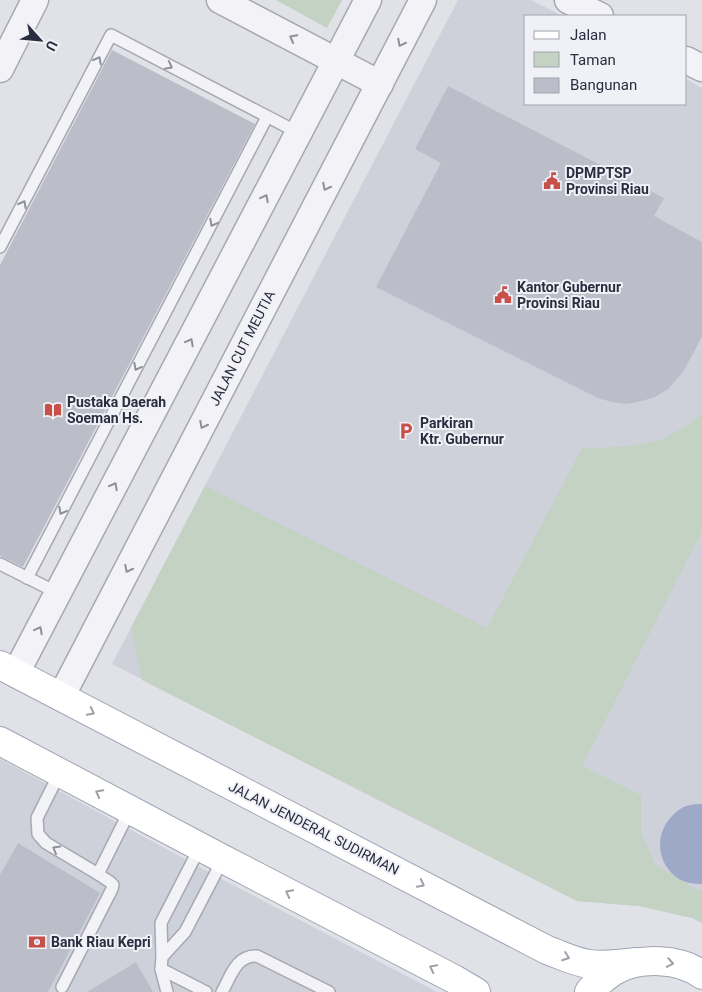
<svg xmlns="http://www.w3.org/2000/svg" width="702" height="992" font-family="Roboto,sans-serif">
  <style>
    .built { fill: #ced1da }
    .green { fill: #c3d2c2 }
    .water { fill: #9da9c7 }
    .building { fill: #bbbdc8 }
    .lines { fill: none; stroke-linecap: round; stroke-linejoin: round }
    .service-casing { stroke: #a6a8b2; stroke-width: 14 }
    .tertiary-casing { stroke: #a6a8b2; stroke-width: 29 }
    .primary-casing { stroke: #a0a4b4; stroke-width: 30 }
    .service { stroke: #f3f3f7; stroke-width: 11 }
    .tertiary { stroke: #f3f3f7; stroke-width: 26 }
    .primary { stroke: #fff; stroke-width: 28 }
    .oneway { stroke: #8e909b }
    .oneway2 { stroke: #9fa0a9 }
    .labels { text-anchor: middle; stroke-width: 4; stroke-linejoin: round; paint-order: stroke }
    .poi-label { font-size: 14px; font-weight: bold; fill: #2a2d3f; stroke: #f0f1f6; text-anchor: start }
    .street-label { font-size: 14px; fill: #2a2d3f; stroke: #f0f1f6 }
  </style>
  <rect width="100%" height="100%" fill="#e0e2e8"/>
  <!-- built -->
  <g class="built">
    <polygon points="458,0 531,0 563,16 526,16 526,104 686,104 686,79 702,88 702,923 692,918 639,906 577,901 112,664"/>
    <polygon points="0,759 218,877 437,992 0,992"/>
  </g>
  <!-- green -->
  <g class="green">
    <polygon points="276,0 342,0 327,28"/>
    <polygon points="701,415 702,416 702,531 582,766 641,795 641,833 655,864 697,890 702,890 702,923 692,918 639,906 577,901 142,680 131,628 205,486 487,628 582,448 621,447 659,441 686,426"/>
  </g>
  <!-- water -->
  <path class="water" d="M702,804v80c-8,0 -16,-1 -23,-5 -23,-15 -25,-46 -6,-64 5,-5 11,-9 17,-10 4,-1 8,-1 12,-1z"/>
  <!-- building -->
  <g class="building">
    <polygon points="112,50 255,124 23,567 0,556 0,265"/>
    <polygon points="448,86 664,198 654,216 702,242 702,337 683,372 668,389 655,397 642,401 627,404 612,402 598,398 376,287 441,163 415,149"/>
    <polygon points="18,843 100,893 48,992 0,992 0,875"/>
    <polygon points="136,962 153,992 87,992"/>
  </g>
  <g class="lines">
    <!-- service casing -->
    <g class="service-casing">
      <g id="service">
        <polyline points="0,247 111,35 299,133"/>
        <polyline points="0,564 58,593"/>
        <polyline points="27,578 267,117"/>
        <polyline points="60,772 37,818 38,834 46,843 98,874 110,882 113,885 112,889 62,987"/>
        <polyline points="98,874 130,810"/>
        <polyline points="162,957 185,932 223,859"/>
        <polyline points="161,969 206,992"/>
        <polyline points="167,992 161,969 162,957 161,923 200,847"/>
        <path d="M222,992c9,-16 14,-37 35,-36l72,36"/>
      </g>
    </g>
    <!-- tertiary casing -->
    <g class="tertiary-casing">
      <g id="tertiary">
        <polyline points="220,0 380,84"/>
        <polyline points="568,0 600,16"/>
        <polyline points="686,60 702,68"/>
        <polyline points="0,69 35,0"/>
        <polyline points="16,673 368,0"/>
        <polyline points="61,697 423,0"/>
      </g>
    </g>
    <!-- primary casing -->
    <g class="primary-casing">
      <g id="primary">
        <path d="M0,665l547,285c14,5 27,12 42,14 16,2 31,0 47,-2"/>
        <polyline points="0,741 223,859 454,979 476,992"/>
        <path d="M589,992c4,-6 9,-9 14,-13 4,-3 9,-7 13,-9 24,-13 64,-12 86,5"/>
      </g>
    </g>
    <!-- service -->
    <use href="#service" class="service"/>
    <!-- tertiary -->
    <use href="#tertiary" class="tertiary"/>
    <!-- primary -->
    <use href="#primary" class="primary"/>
  </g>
  <!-- one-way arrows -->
  <defs><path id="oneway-chevron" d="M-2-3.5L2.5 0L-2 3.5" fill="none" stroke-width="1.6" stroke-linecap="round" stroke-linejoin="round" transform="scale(1.25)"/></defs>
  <g class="oneway">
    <use href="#oneway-chevron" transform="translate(293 38) rotate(-152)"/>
    <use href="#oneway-chevron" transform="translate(401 43) rotate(117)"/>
    <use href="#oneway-chevron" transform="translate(98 60) rotate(-62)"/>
    <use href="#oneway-chevron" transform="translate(169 66) rotate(28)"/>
    <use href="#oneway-chevron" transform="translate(326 187) rotate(117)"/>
    <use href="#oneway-chevron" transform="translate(265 198) rotate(-62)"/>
    <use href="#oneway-chevron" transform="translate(23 204) rotate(-62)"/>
    <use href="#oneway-chevron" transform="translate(213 223) rotate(118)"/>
    <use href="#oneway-chevron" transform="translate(190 342) rotate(-62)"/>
    <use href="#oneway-chevron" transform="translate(137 367) rotate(118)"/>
    <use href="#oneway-chevron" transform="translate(203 425) rotate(117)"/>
    <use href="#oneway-chevron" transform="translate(114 486) rotate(-62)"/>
    <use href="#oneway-chevron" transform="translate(62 511) rotate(118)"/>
    <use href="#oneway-chevron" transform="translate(128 569) rotate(117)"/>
    <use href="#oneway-chevron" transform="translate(39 630) rotate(-62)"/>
    <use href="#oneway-chevron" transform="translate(56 849) rotate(-150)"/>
  </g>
  <g class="oneway2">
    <use href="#oneway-chevron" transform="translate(91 712) rotate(27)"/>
    <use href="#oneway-chevron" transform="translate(99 793) rotate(-152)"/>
    <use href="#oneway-chevron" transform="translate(421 884) rotate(27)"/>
    <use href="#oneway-chevron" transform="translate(289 893) rotate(-153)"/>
    <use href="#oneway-chevron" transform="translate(566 957) rotate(20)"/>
    <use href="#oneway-chevron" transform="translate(670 963) rotate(10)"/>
    <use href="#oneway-chevron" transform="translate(433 968) rotate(-153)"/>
  </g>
  <!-- icons -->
  <defs>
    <g id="civic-bare" transform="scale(1.35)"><path d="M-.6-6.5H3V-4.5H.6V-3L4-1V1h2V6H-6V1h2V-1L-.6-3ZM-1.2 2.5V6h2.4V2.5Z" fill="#c7504b" stroke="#f0f1f6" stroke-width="2.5" paint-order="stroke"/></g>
    <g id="library-bare" transform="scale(1.35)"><path d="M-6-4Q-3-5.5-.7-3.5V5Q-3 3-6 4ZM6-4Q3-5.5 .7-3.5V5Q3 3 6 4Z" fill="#c7504b" stroke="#f0f1f6" stroke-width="2.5" paint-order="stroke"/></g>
    <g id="parking-bare" transform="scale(1.35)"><path d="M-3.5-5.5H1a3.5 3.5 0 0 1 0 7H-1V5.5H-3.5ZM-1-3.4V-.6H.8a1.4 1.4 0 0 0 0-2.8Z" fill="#c7504b" stroke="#f0f1f6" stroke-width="2.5" paint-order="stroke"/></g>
    <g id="bank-bare" transform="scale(1.35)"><path d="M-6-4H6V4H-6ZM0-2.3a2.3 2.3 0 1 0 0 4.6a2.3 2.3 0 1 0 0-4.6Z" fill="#c7504b" stroke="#f0f1f6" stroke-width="2.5" paint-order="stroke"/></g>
  </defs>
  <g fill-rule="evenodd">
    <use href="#civic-bare" x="552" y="181"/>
    <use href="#civic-bare" x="503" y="295"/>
    <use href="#library-bare" x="53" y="410"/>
    <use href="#parking-bare" x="406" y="431"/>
    <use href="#bank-bare" x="37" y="942"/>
  </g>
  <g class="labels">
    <!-- poi labels -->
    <g class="poi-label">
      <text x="566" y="178">DPMPTSP<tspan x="566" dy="16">Provinsi Riau</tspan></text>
      <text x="517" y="292">Kantor Gubernur<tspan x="517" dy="16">Provinsi Riau</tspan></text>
      <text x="67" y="407">Pustaka Daerah<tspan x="67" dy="16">Soeman Hs.</tspan></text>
      <text x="420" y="428">Parkiran<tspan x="420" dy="16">Ktr. Gubernur</tspan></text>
      <text x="51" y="947">Bank Riau Kepri</text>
    </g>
    <!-- street labels -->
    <g class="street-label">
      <text transform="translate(242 348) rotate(-63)" y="5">JALAN CUT MEUTIA</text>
      <text transform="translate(314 828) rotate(27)" y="5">JALAN JENDERAL SUDIRMAN</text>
    </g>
  </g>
  <!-- legend -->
  <rect x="524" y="15" width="162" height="90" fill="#f0f1f6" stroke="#a1a3ad"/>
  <rect x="534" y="31" width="25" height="8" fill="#ffffff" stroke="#a1a3ad"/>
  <text x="570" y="40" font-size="15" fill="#2a2d3f">Jalan</text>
  <rect x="534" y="52" width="25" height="15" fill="#c3d2c2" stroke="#a1a3ad"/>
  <text x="570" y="65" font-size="15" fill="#2a2d3f">Taman</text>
  <rect x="534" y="78" width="25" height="15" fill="#bbbdc8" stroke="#a1a3ad"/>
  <text x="570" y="90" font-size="15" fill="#2a2d3f">Bangunan</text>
  <!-- north arrow -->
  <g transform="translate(40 40) rotate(117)" stroke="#f0f1f6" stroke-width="4" paint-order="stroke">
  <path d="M0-4L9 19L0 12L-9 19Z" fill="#2a2d3f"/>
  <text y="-8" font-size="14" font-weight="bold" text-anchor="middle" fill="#2a2d3f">U</text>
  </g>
</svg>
